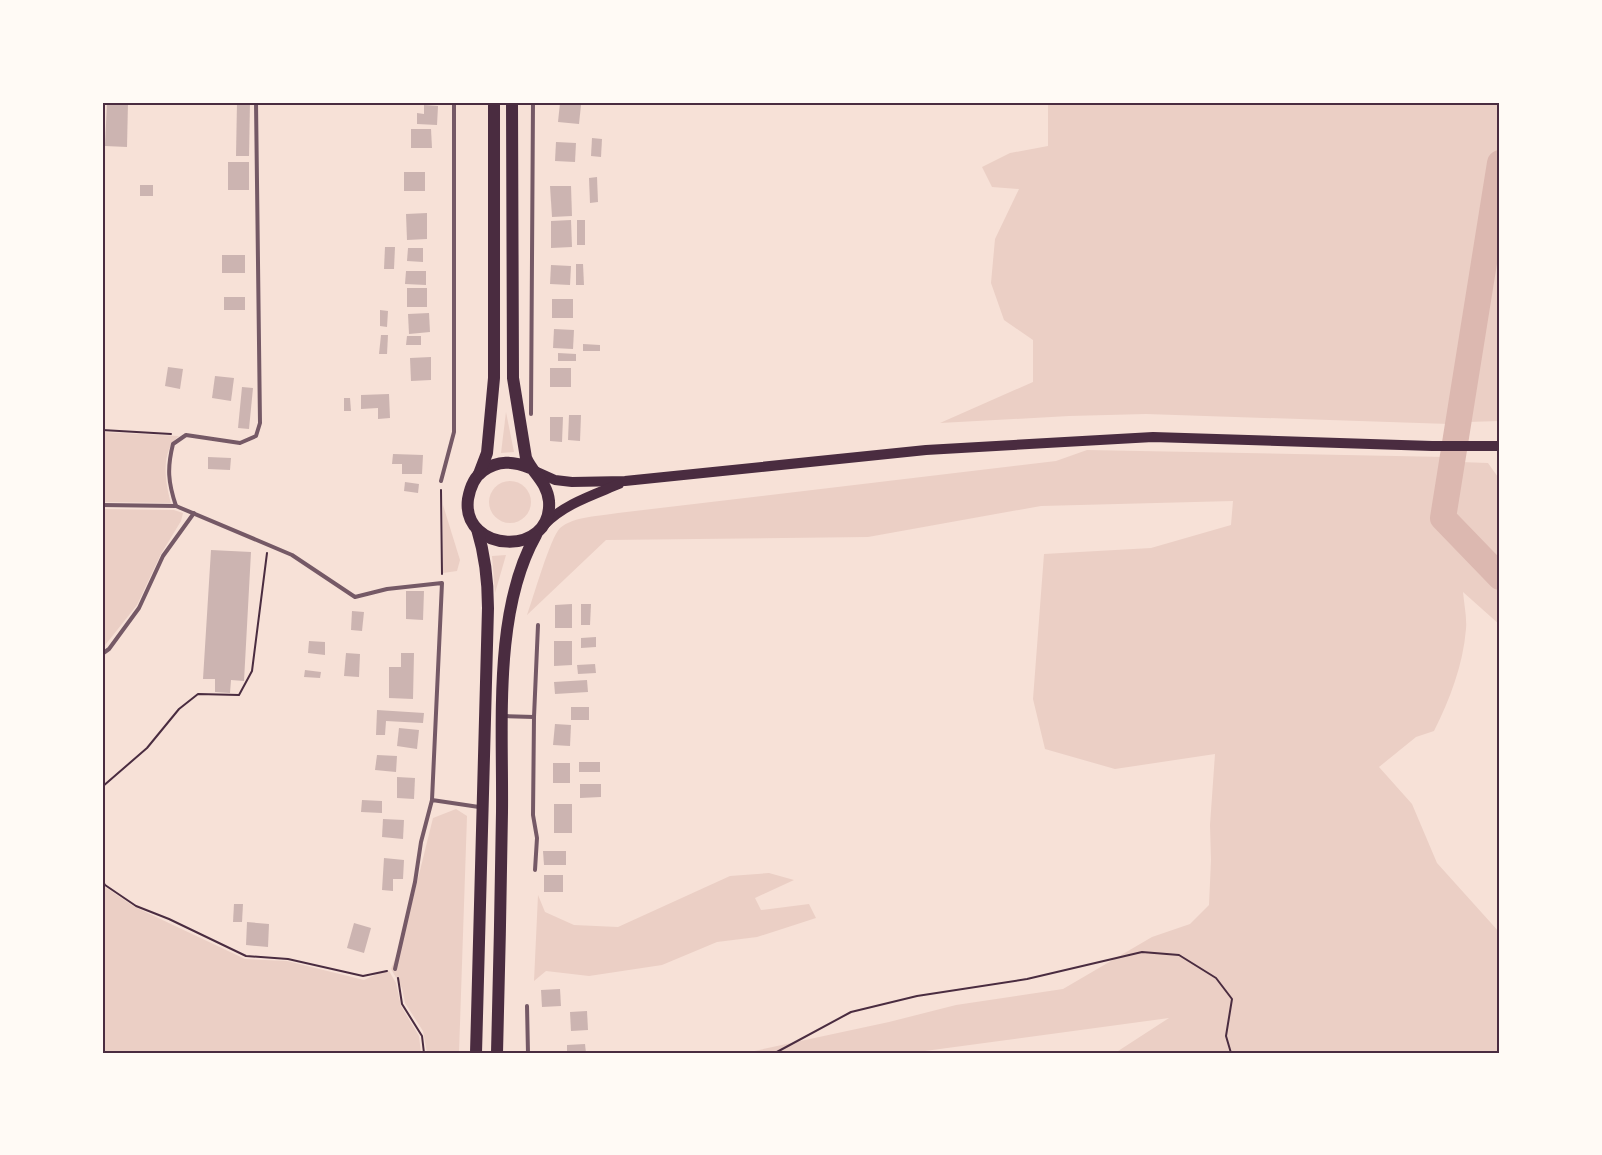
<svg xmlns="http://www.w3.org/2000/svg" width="1602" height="1155" font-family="'Fira Sans Condensed',sans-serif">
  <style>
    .green { fill: #ebcfc5 }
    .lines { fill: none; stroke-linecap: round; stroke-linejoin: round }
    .river { stroke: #dcb8b0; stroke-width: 26 }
    .building { fill: #ccb4b1 }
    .path { stroke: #4a2c40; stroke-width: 2 }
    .service { stroke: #755966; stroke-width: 4 }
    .secondary { stroke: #4a2c40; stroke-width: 10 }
    .primary { stroke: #4a2c40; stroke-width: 12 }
    .neatline { fill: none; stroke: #4a2c40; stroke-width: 2 }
  </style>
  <rect width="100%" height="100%" fill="#f7e1d7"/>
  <!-- green -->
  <g class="green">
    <polygon points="1048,102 1500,102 1500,134 1449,424 1146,414 1069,416 940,423 1033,382 1033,340 1004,320 991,283 995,239 1019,189 992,187 982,167 1010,153 1048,146"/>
    <polygon points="1500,230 1500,421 1467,422"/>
    <polygon points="506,412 514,452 501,453"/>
    <path d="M102,432l77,4c-19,15 -14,46 -8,67l-69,-1z"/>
    <path d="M1087,450l359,7 9,31 5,-26 28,1 12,17v145l-37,-33c1,12 4,25 3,37 -3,36 -16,70 -32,102l-18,6 -37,30 33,37 25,59 63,70v120h-385l54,-35 -259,35h-165l144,-31 67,-17 107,-16 89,-52 38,-13 19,-19 2,-45 -1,-35 5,-71 -100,15 -70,-20 -12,-50 11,-145 107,-6 80,-23 2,-24 -192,5 -173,31 -262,3 -79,75c6,-16 23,-77 33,-87 14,-12 41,-12 58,-15l438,-52z"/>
    <circle cx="510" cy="502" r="21"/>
    <polygon points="443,505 460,560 457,571 443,573"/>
    <polygon points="102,509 174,510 183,513 181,521 161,554 137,605 102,649"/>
    <polygon points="506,555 495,593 492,556"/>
    <polygon points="456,809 467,816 459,1053 427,1053 423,1031 405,1003 402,988 391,969 403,939 433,818"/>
    <polygon points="769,873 794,880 755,898 761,910 809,904 816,918 757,937 717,942 662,965 589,976 546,971 534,981 538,895 545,912 574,925 618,927 730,876"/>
    <polygon points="102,885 135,907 245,959 287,961 364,980 386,970 389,971 396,983 401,1006 419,1036 421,1053 102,1053"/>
  </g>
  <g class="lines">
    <!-- river -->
    <polyline class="river" points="1500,163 1443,518 1500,577"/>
  </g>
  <!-- building -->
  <g class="building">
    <polygon points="107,102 128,102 127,147 105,146"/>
    <polygon points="237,102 250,102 249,156 236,156"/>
    <polygon points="560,103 581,105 579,124 558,122"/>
    <polygon points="424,105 438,106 437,125 417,124 417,113 424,114"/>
    <polygon points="411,129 431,129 432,148 411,148"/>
    <polygon points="592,138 602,139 601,157 591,156"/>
    <polygon points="556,142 576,143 575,162 555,161"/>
    <rect x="228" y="162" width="21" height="28"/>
    <rect x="404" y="172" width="21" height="19"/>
    <polygon points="597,177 598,202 590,203 589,178"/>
    <rect x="140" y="185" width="13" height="11"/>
    <polygon points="550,186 571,186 572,216 552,217"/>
    <polygon points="427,213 427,239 407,240 406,214"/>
    <polygon points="571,220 572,247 551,248 551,221"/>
    <rect x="577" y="220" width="8" height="25"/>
    <polygon points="385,247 395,247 394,269 384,269"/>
    <polygon points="408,248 423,248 423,262 407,261"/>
    <rect x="222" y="255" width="23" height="18"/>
    <polygon points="576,264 583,264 584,285 576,285"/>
    <polygon points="551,265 571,266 570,285 550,284"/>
    <polygon points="406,271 426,271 426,285 405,284"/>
    <rect x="407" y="288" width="20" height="19"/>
    <rect x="224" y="297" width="21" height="13"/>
    <rect x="552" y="299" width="21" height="19"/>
    <polygon points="380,310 388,311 387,327 380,326"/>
    <polygon points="429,313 430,332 409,334 408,314"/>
    <polygon points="554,329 574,330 573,349 553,348"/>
    <polygon points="381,335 388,335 387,354 379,354"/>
    <polygon points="407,336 421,336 421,345 406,345"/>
    <polygon points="583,344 600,345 600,351 583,351"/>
    <polygon points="558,353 576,354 576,361 558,361"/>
    <polygon points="431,357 431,380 411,381 410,358"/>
    <polygon points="168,367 183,369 180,389 165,386"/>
    <rect x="550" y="368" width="21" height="19"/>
    <polygon points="215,376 234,378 231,401 212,398"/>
    <polygon points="242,387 253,388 249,429 238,428"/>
    <polygon points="389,394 390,418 378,419 378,408 361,409 361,395"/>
    <polygon points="344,398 350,398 351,411 344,411"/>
    <polygon points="569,415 581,415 580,441 568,440"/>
    <polygon points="550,417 563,417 562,442 550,441"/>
    <polygon points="393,454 423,455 422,474 402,474 402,464 392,464"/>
    <polygon points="208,457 231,458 230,470 208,469"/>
    <polygon points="405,482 419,484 418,493 404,491"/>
    <polygon points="211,550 251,552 244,681 231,680 230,693 215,692 215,679 203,679"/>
    <polygon points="406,591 424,591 423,620 406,619"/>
    <polygon points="572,604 572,628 555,628 555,605"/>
    <polygon points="581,604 591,604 590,625 581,625"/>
    <polygon points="352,611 364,612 362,631 351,630"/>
    <polygon points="596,637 596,647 581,648 581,638"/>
    <polygon points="309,641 325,642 325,655 308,653"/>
    <polygon points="554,641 572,641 572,665 554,666"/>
    <polygon points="346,653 360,654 359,677 344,676"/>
    <polygon points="401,653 414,653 413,699 389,698 389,667 401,667"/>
    <polygon points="595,664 596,673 578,674 577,665"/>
    <polygon points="305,670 321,672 320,678 304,677"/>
    <polygon points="587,680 588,692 555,694 554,682"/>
    <rect x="571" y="707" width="18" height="13"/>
    <polygon points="377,710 424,713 423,723 386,721 385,735 376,735"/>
    <polygon points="555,724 571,725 570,746 553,745"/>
    <polygon points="399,728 419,730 417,749 397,746"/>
    <polygon points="377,755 397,756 396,772 375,770"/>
    <rect x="579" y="762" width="21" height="10"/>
    <rect x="553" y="763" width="17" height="20"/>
    <polygon points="397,777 415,778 414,799 397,798"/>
    <polygon points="580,784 601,784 601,797 580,798"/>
    <polygon points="362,800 382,801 382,813 361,812"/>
    <rect x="554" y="804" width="18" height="29"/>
    <polygon points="383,819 404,820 403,839 382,837"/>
    <polygon points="543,851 566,851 566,865 544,865"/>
    <polygon points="384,858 404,860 403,879 393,879 393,891 382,890"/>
    <rect x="544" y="875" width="19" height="17"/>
    <polygon points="234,904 243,904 242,922 233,922"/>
    <polygon points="247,922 269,924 268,947 246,945"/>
    <polygon points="354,923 371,928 364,953 347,948"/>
    <polygon points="560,989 561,1006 542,1007 541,990"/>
    <polygon points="587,1011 588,1030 571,1031 570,1012"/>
    <polygon points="585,1044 586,1053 567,1053 567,1045"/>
  </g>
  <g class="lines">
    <!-- path -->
    <g class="path">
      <polyline points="102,430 171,434"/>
      <polyline points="441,490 442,574"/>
      <polyline points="102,787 147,748 179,709 198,694 239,695 252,671 267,553"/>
      <polyline points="102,880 105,885 136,906 169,919 246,956 288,959 363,976 387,971"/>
      <polyline points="398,978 402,1004 422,1036 424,1053"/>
      <polyline points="775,1053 851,1012 917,996 1027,979 1142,952 1179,955 1216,978 1232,999 1226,1036 1231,1053"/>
    </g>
    <!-- service -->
    <g class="service">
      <path d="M256,102l4,321 -4,13 -16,7 -54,-8 -13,9c-6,24 -5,38 3,62l116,49 63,42 32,-8 55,-6 -10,217"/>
      <polyline points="531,414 533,102"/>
      <polyline points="441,481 454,432 454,102"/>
      <polyline points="102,505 176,506"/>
      <polyline points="102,654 109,649 139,608 163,556 194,513"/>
      <polyline points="504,716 534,717 538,625"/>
      <polyline points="534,717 533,815 537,838 535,870"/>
      <polyline points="395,969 415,882 421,842 432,800 479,807"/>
      <polyline points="527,1006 528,1053"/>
    </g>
    <!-- secondary -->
    <g class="secondary">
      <polyline points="535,471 555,480 572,482 625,481 926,450 1153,437 1432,446 1500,446"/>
      <path d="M544,525c20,-21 49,-30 75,-41"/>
    </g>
    <!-- primary -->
    <g class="primary">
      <path d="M512,102l1,276 13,80c7,16 21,24 23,43 4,57 -88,52 -81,-2 2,-11 6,-22 15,-28 15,-11 30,-10 47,-3"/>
      <polyline points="479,474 487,453 494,378 494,102"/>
      <path d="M476,1053l12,-445c0,-28 -3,-53 -11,-79"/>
      <path d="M497,1053c2,-80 4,-161 5,-241 1,-87 -9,-201 34,-277"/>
    </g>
  </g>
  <!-- border -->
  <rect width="1602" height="1155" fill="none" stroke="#fffaf5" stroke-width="207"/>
  <rect x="104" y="104" width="1394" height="948" class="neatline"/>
</svg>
